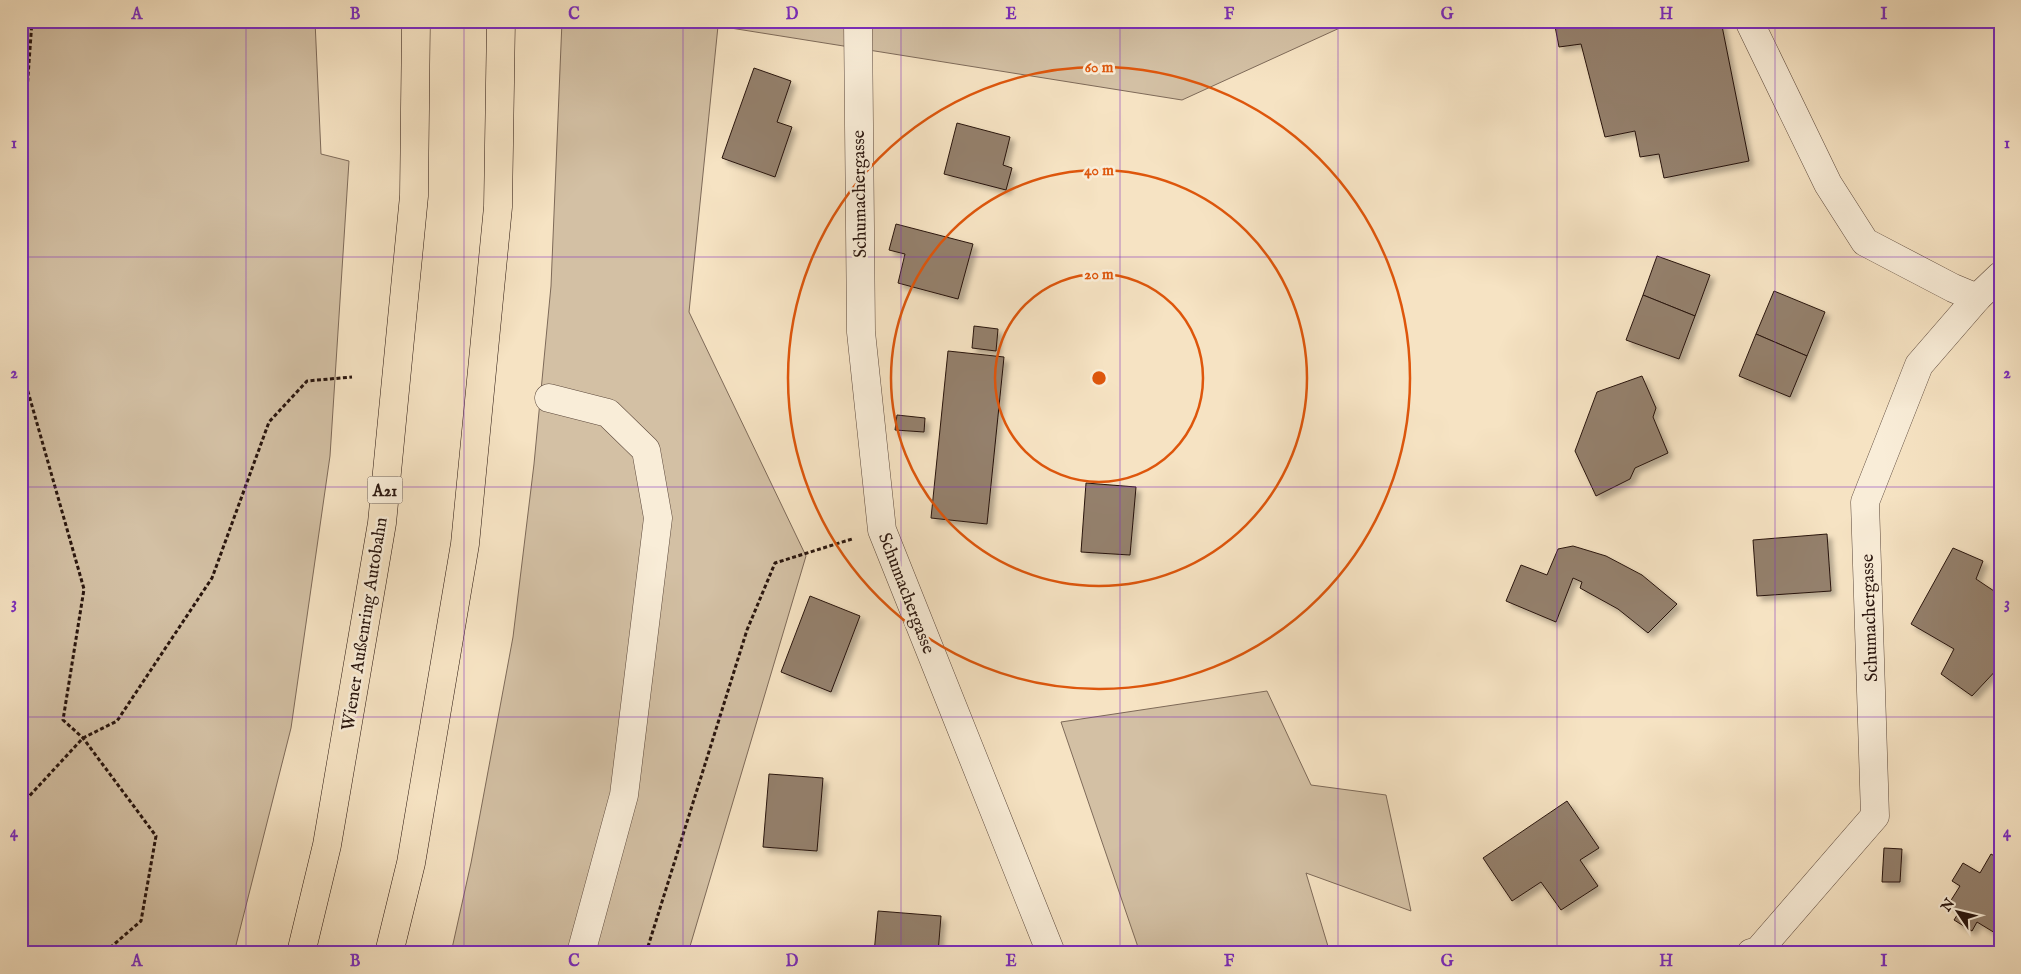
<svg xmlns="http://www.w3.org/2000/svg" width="2021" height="974" font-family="'IM FELL English',serif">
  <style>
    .green { fill: #d3c0a4; stroke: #7e6a59 }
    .building { fill: #94806c; stroke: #29150e; filter: url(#shadow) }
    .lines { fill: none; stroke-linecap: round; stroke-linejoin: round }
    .minor-casing { stroke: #5c483b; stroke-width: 29 }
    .motorway-casing { stroke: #29150e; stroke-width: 29 }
    .path { stroke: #29150e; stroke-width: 3; stroke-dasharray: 4 2.5; stroke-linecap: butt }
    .minor { stroke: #f9edd8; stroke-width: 28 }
    .motorway { stroke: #f6e3c3; stroke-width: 28 }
    .grid { fill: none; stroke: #7b2cbf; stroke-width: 1; stroke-opacity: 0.55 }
    .ring { fill: none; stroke: #de560c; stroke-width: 2.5 }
    .labels { text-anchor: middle; stroke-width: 5; stroke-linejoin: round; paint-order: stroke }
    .shield { fill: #f9edd8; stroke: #67564b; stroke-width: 1 }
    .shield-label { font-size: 16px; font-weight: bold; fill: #29150e }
    .street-label { font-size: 18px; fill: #29150e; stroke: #f9edd8 }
    .centre { fill: #de560c; stroke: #f9edd8; stroke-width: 2.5 }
    .ring-label { font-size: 15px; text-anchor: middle; font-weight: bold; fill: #de560c; stroke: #f9edd8; stroke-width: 5; stroke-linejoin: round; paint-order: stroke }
    .neatline { fill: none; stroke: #7b2cbf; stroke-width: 2 }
    .grid-label { font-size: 16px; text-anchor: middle; font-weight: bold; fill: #7b2cbf }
  </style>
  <defs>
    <filter id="shadow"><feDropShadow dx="4.5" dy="4.5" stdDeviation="2.5" flood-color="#0004"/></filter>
  </defs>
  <rect width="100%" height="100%" fill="#f6e3c3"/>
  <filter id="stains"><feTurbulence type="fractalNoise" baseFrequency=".004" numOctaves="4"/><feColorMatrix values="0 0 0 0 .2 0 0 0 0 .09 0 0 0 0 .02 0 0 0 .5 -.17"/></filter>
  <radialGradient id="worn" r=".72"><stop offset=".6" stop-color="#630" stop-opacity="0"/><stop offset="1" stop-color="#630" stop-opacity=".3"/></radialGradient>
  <!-- green -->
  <g class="green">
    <polygon points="21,21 315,21 321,154 349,161 330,456 291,728 234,953 21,953"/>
    <polygon points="562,21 1355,21 1182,100 718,26 689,312 806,556 688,953 451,953 471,863 513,637 534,464 551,286"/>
    <polygon points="1267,691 1311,785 1386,795 1411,911 1306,873 1330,953 1140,953 1061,722"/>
  </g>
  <!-- building -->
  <g class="building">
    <polygon points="1554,21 1721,21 1749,161 1664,178 1659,154 1640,157 1635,131 1605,137 1581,44 1559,47"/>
    <polygon points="754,68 791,81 777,122 792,127 775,177 722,158"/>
    <polygon points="957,123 1010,137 1003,165 1012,168 1006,190 944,174"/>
    <polygon points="896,224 973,244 958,299 898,283 905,254 889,250"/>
    <polygon points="1657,256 1710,275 1695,316 1643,295"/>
    <polygon points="1774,291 1825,312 1807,356 1756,334"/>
    <polygon points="1643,295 1695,316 1679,359 1626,340"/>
    <polygon points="974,326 998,329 996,351 972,348"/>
    <polygon points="1756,334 1807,356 1790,397 1739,376"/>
    <polygon points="948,351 1004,357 987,524 931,518"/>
    <polygon points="1642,376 1656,408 1653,417 1668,453 1635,468 1630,479 1596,496 1575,451 1597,392"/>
    <polygon points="897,415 925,418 924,432 895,430"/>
    <polygon points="1086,483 1136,487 1130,555 1081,552"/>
    <polygon points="1827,534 1831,591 1757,596 1753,540"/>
    <polygon points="1573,546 1606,556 1642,575 1677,604 1648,633 1618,609 1580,588 1582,582 1573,578 1556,622 1506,601 1521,565 1547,575 1558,549"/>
    <polygon points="1953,548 1983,561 1976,579 2000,595 2000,666 1972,696 1941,674 1954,649 1911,624"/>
    <polygon points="810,596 860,616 831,692 781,672"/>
    <polygon points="769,774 823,778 817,851 763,847"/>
    <polygon points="1567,801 1599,848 1580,860 1598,886 1561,910 1541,882 1512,901 1483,858"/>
    <polygon points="1884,848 1902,849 1900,882 1882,882"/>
    <polygon points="1991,854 2000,859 2000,936 1977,922 1972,931 1954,920 1959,912 1948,905 1960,886 1952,881 1963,863 1980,873"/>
    <polygon points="878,911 941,916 938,953 874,953"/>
  </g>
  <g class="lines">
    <!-- minor casing -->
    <g class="minor-casing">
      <g id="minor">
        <polyline points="858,21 861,332 882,530 1051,953"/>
        <polyline points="1749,21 1828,184 1865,242 1953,288 1977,298"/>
        <polyline points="549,398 608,413 646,450 658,518 624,795 581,953"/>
        <polyline points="1751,953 1758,951 1875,816 1865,502 1919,365 1977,298 2000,276"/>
      </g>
    </g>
    <!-- motorway casing -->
    <g class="motorway-casing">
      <g id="motorway">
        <polyline points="301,953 327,845 382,523 414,196 416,21"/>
        <polyline points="389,953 411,863 465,544 498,207 501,21"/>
      </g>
    </g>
    <!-- path -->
    <g class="path">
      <polyline points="21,173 32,21"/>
      <polyline points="21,320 23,374 84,589 63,720 83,738 156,836 141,921 104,953"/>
      <polyline points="21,805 83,738 117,721 212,578 269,422 307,381 352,377"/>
      <polyline points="646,953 747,630 775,563 852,539"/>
    </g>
    <!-- minor -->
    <use href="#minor" class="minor"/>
    <!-- motorway -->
    <use href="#motorway" class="motorway"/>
  </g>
  <!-- grid -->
  <path class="grid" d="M246,21v932M464,21v932M683,21v932M901,21v932M1120,21v932M1338,21v932M1557,21v932M1775,21v932M21,257h1979M21,487h1979M21,717h1979"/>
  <!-- distance rings -->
  <g class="ring">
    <circle cx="1099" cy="378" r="104"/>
    <circle cx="1099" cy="378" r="208"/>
    <circle cx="1099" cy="378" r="311"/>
  </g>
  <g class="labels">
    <!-- shield labels -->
    <rect class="shield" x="367.5" y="476.5" width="35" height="27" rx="4"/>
    <g class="shield-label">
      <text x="385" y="496">A21</text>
    </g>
    <!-- street labels -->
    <g class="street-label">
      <text transform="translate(859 194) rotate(-91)" y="6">Schumachergasse</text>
      <text transform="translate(907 593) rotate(69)" y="6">Schumachergasse</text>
      <text transform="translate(1869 618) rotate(-92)" y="6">Schumachergasse</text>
      <text transform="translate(364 624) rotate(-81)" y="6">Wiener Außenring Autobahn</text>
    </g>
  </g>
  <circle cx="1099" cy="378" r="8" class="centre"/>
  <g class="ring-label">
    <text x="1099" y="72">60 m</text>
    <text x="1099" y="175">40 m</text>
    <text x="1099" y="279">20 m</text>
  </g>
  <!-- margin -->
  <rect width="2021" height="974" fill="none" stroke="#f6e3c3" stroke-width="55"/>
  <!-- north arrow -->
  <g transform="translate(1958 912) rotate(305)" stroke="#f9edd8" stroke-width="4" paint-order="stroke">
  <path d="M0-4L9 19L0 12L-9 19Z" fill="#29150e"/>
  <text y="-8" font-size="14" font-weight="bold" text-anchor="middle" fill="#29150e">N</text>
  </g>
  <rect x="28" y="28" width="1966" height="918" class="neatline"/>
  <g class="grid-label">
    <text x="137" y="19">A</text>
    <text x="355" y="19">B</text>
    <text x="574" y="19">C</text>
    <text x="792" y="19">D</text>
    <text x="1011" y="19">E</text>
    <text x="1229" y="19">F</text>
    <text x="1447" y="19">G</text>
    <text x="1666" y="19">H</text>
    <text x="1884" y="19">I</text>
    <text x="14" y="148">1</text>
    <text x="2007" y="148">1</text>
    <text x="14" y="378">2</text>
    <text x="2007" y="378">2</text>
    <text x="14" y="608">3</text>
    <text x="2007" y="608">3</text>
    <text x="14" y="837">4</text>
    <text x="2007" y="837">4</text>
    <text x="137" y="966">A</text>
    <text x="355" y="966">B</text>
    <text x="574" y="966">C</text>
    <text x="792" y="966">D</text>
    <text x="1011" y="966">E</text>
    <text x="1229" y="966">F</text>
    <text x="1447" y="966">G</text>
    <text x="1666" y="966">H</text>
    <text x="1884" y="966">I</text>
  </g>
  <rect width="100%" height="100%" filter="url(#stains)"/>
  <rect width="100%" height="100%" fill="url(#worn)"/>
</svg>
